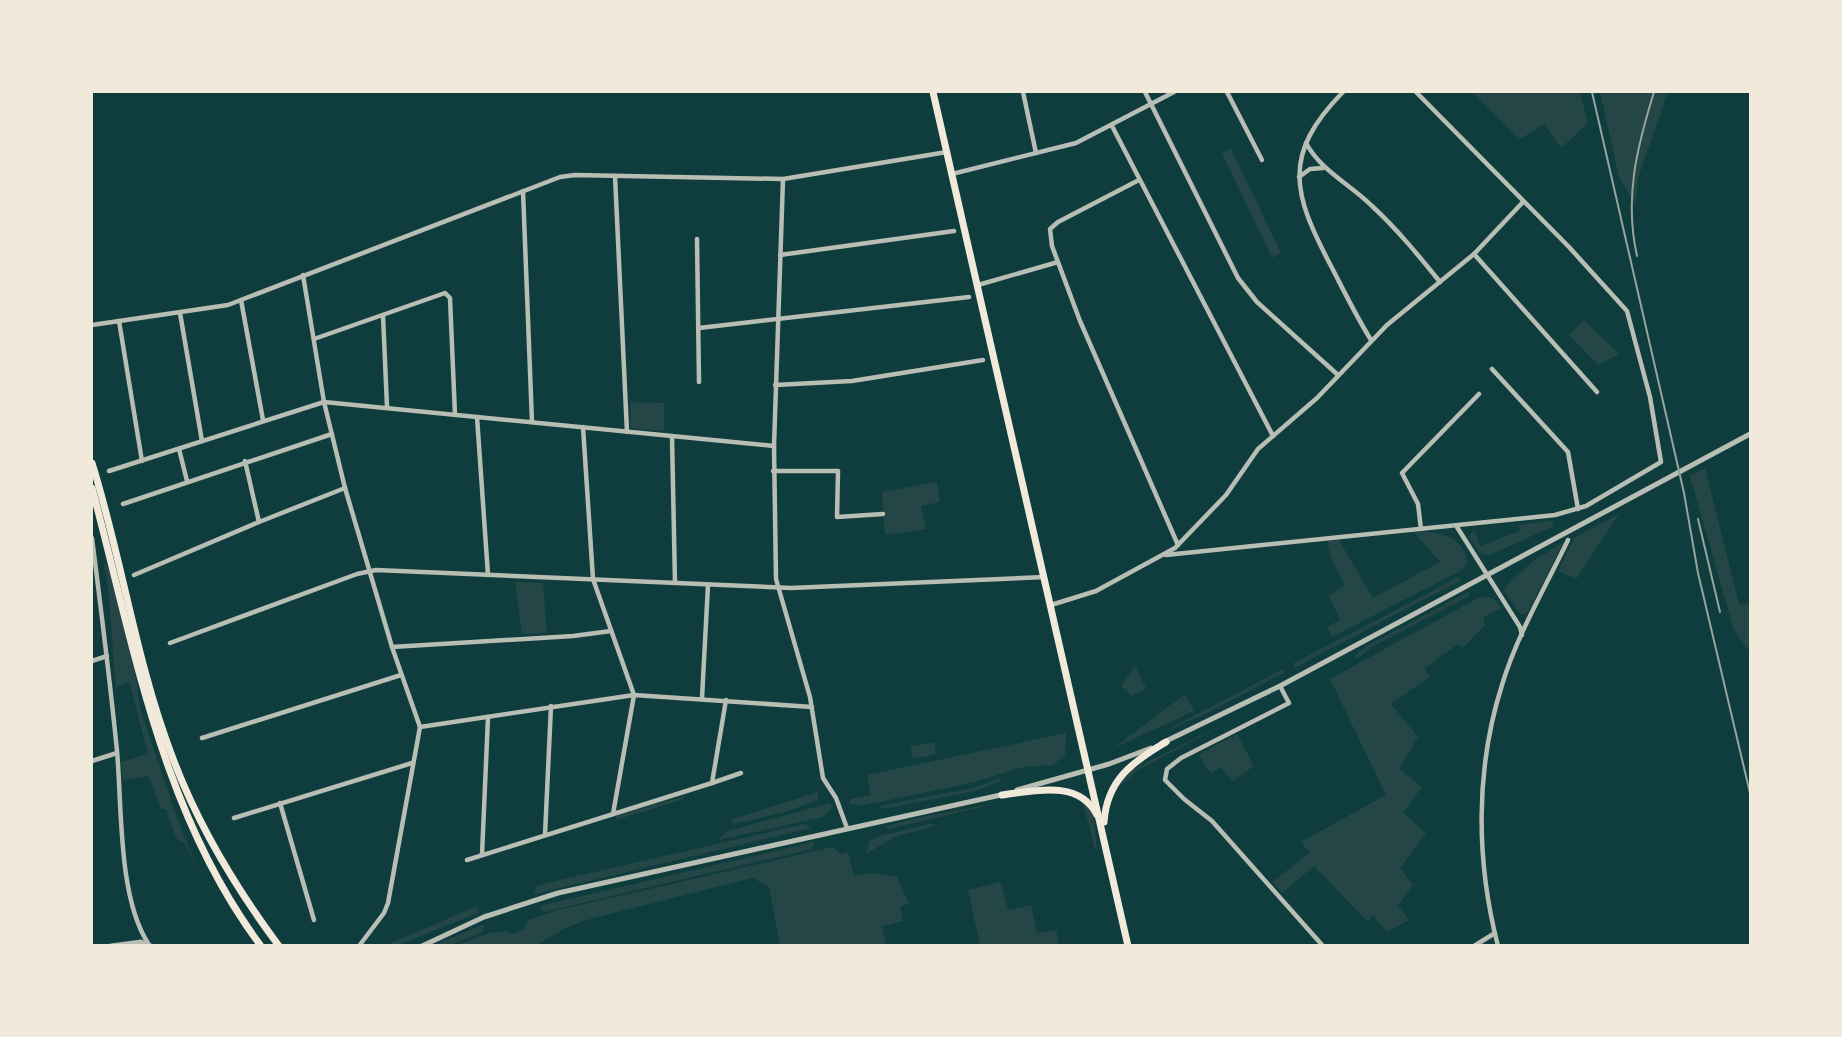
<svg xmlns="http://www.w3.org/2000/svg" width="1842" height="1037" font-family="'Fira Sans',sans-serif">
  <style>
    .green { fill: #244646 }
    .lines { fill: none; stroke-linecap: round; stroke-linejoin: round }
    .minor { stroke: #b8beb3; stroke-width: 4.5 }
    .tertiary { stroke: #b8beb3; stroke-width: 5 }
    .primary { stroke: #f1e9da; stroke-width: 7 }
    .rail { stroke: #97a49c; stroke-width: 2 }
  </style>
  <rect width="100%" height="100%" fill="#0f3d3e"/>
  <!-- green -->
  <g class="green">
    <polygon points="1472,92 1580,92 1588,123 1561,148 1544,124 1519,140"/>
    <polygon points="1600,92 1668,92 1638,178 1636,205 1619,177"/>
    <polygon points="1231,149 1281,253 1272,258 1222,153"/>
    <polygon points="1584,320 1619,354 1598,365 1569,335"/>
    <polygon points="630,402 664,403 664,431 631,428"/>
    <polygon points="1705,468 1739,604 1750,605 1750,648 1747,649 1734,630 1690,476"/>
    <polygon points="937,482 940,502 921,506 926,529 885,535 882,492"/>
    <polygon points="1619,514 1576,579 1558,571 1575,537"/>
    <polygon points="1551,521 1554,526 1490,555 1479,553 1469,537 1474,529 1480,546 1520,531 1518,525"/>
    <path d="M1414,532c22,-1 51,3 53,32l-5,6 -130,67 -5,-10 13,-7 -11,-24 16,-11 -13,-24 -5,-20 12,-1 34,58 67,-36z"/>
    <polygon points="1564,542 1527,613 1520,614 1505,592 1505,587 1533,561"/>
    <path d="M103,559l9,17 24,102 4,30 36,107 21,52 -13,-24 -8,-5 -10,-29h-5l-12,-33 -26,4 -2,-18 27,-8 -19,-73 -13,7c-5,-43 -4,-87 -13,-129z"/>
    <polygon points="1459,577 1461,580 1294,668 1294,663"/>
    <polygon points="515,582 543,583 547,633 522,634"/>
    <polygon points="1470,591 1469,596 1370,648 1357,659 1355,656 1368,645"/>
    <polygon points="1488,597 1496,600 1501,608 1483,618 1485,625 1463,648 1458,644 1425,668 1429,677 1391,704 1418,737 1399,769 1422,787 1403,813 1426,833 1400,868 1413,885 1398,906 1409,920 1387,932 1373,915 1368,922 1314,866 1282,893 1272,882 1310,853 1301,842 1386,795 1330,679 1478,598"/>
    <polygon points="1135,666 1146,688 1132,696 1121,686"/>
    <polygon points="1283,669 1285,672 1208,713 1161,733"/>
    <polygon points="1185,694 1194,711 1114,748"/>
    <polygon points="1235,719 1138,770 1121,785 1117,784 1133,769"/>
    <polygon points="1066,733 1065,755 1053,765 1023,767 975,782 861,806 849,803 851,799 871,795 867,775"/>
    <polygon points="1237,734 1254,766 1233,781 1220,767 1211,773 1198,755"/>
    <polygon points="934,742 936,754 913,759 910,747"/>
    <polygon points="1000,778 1001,781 975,791 881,809 880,806 974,788"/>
    <polygon points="818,792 818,800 785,812 734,824 730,820"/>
    <polygon points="684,796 684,799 616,820 616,816"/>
    <polygon points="1082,800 1094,816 1097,850 1095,849"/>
    <polygon points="1003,802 888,829 883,827 926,816"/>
    <polygon points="827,804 831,804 832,808 823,817 718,840 727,831"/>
    <polygon points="805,824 811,828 535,894 534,891 537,886 555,881"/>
    <polygon points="930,824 938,825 894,837 866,854 869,842 876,837"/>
    <polygon points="814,842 812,849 543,912 539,906"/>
    <polygon points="833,847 841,854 848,852 854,876 869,873 897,876 909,904 900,906 903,921 882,926 886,945 780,945 769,887 753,878 590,919 565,928 537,945 457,945 489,933 505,931 513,934 524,930 528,920 558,910"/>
    <polygon points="1001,882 1008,910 1031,905 1037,933 1056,930 1059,945 980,945 968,890"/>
    <polygon points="477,906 478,913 398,945 386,945"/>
    <polygon points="484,924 483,932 451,945 435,945"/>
  </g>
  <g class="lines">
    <!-- minor -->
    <g class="minor">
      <polyline points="1023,92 1036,153"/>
      <polyline points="1145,92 1238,278 1257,302 1338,375"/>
      <polyline points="1227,92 1262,160"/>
      <path d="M1343,92c-62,63 -50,102 -12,174 13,25 25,50 40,74"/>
      <polyline points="1112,126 1273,436"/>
      <path d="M1306,143c15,28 44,41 66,63 25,23 47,50 68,76"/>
      <polyline points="952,174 1076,143 1174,92"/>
      <polyline points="615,176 627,432"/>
      <polyline points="1299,177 1310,169 1323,168"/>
      <polyline points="783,179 774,446 776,579 810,697 823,778 836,798 847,828"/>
      <polyline points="1139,180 1058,222 1050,229 1052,246 1080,321 1178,545"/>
      <polyline points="523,191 532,422"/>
      <polyline points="697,239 699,382"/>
      <polyline points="1474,254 1597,392"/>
      <polyline points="780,255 954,231"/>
      <polyline points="303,275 324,402 345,488 392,647 420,727 634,695 812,707"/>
      <polyline points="978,285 1058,262"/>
      <polyline points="241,300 263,420"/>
      <polyline points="180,313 202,441"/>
      <polyline points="383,315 387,407"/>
      <polyline points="119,321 142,461"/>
      <polyline points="92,325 228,305 560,177 575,175 783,179 947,152"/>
      <polyline points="699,328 969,297"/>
      <polyline points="314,339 445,293 450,298 455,415"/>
      <polyline points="1492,369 1568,452 1578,509"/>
      <polyline points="775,385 852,381 983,360"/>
      <polyline points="477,417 488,575"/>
      <polyline points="583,427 593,579 634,695 613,814"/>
      <polyline points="672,436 675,583"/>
      <polyline points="179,449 187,481"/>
      <polyline points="245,461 259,522"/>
      <polyline points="109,471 324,402 774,446"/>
      <polyline points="773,471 838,471 837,517 883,514"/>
      <polyline points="123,504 332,434"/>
      <polyline points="1457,527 1520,627 1522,635"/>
      <polyline points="1421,529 1418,504 1402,473 1479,394"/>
      <path d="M92,538c9,71 18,142 25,213 5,55 1,146 31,192"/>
      <polyline points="1166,555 1555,515 1586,506 1661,462 1650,397 1627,311 1569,247 1416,92"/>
      <polyline points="134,575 259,522 345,488"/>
      <polyline points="1051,605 1096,591 1175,548 1226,495 1258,449 1317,398 1387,325 1474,254 1523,202"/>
      <polyline points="170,643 357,574 376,570 791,588 1045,577"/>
      <polyline points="392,647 573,636 611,631"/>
      <polyline points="92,661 107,656"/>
      <polyline points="1280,686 1289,703 1181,758 1167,769 1165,780 1184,799 1212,821 1323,946"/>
      <polyline points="702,698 708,585"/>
      <polyline points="202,738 401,675"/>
      <polyline points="92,761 117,753"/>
      <polyline points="712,783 741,773"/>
      <polyline points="280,803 314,920"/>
      <polyline points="234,818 412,763"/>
      <polyline points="545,835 551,706"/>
      <polyline points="482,855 488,717"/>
      <polyline points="467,860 712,783 726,700"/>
      <polyline points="359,946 384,913 388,903 420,727"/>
      <polyline points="1474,946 1495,933"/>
      <path d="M1498,946c-22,-85 -23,-176 4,-261 15,-50 43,-97 66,-145"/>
    </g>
    <!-- tertiary -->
    <g class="tertiary">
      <polyline points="1162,743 1280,686 1750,434"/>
      <polyline points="1017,790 1109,764 1151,748"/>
      <polyline points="111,946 141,942 151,946"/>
      <polyline points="422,946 484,917 558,893 1005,794"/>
    </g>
    <!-- primary -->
    <g class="primary">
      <polyline points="933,92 1128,946"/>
      <path d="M92,463c30,96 44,199 80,293 26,70 63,131 107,190"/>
      <path d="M92,488c42,157 69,325 169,458"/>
      <path d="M1002,795c32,-4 77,-16 95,20"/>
      <path d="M1104,822c3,-42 28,-60 62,-80"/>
    </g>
    <!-- rail -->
    <g class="rail">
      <polyline points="1592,92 1684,493 1698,573 1750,793"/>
      <path d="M1637,256c-13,-58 0,-109 17,-164"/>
      <polyline points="1698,519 1720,612"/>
    </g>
  </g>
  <!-- border -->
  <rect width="1842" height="1037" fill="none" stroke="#f1e9da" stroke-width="186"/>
</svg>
